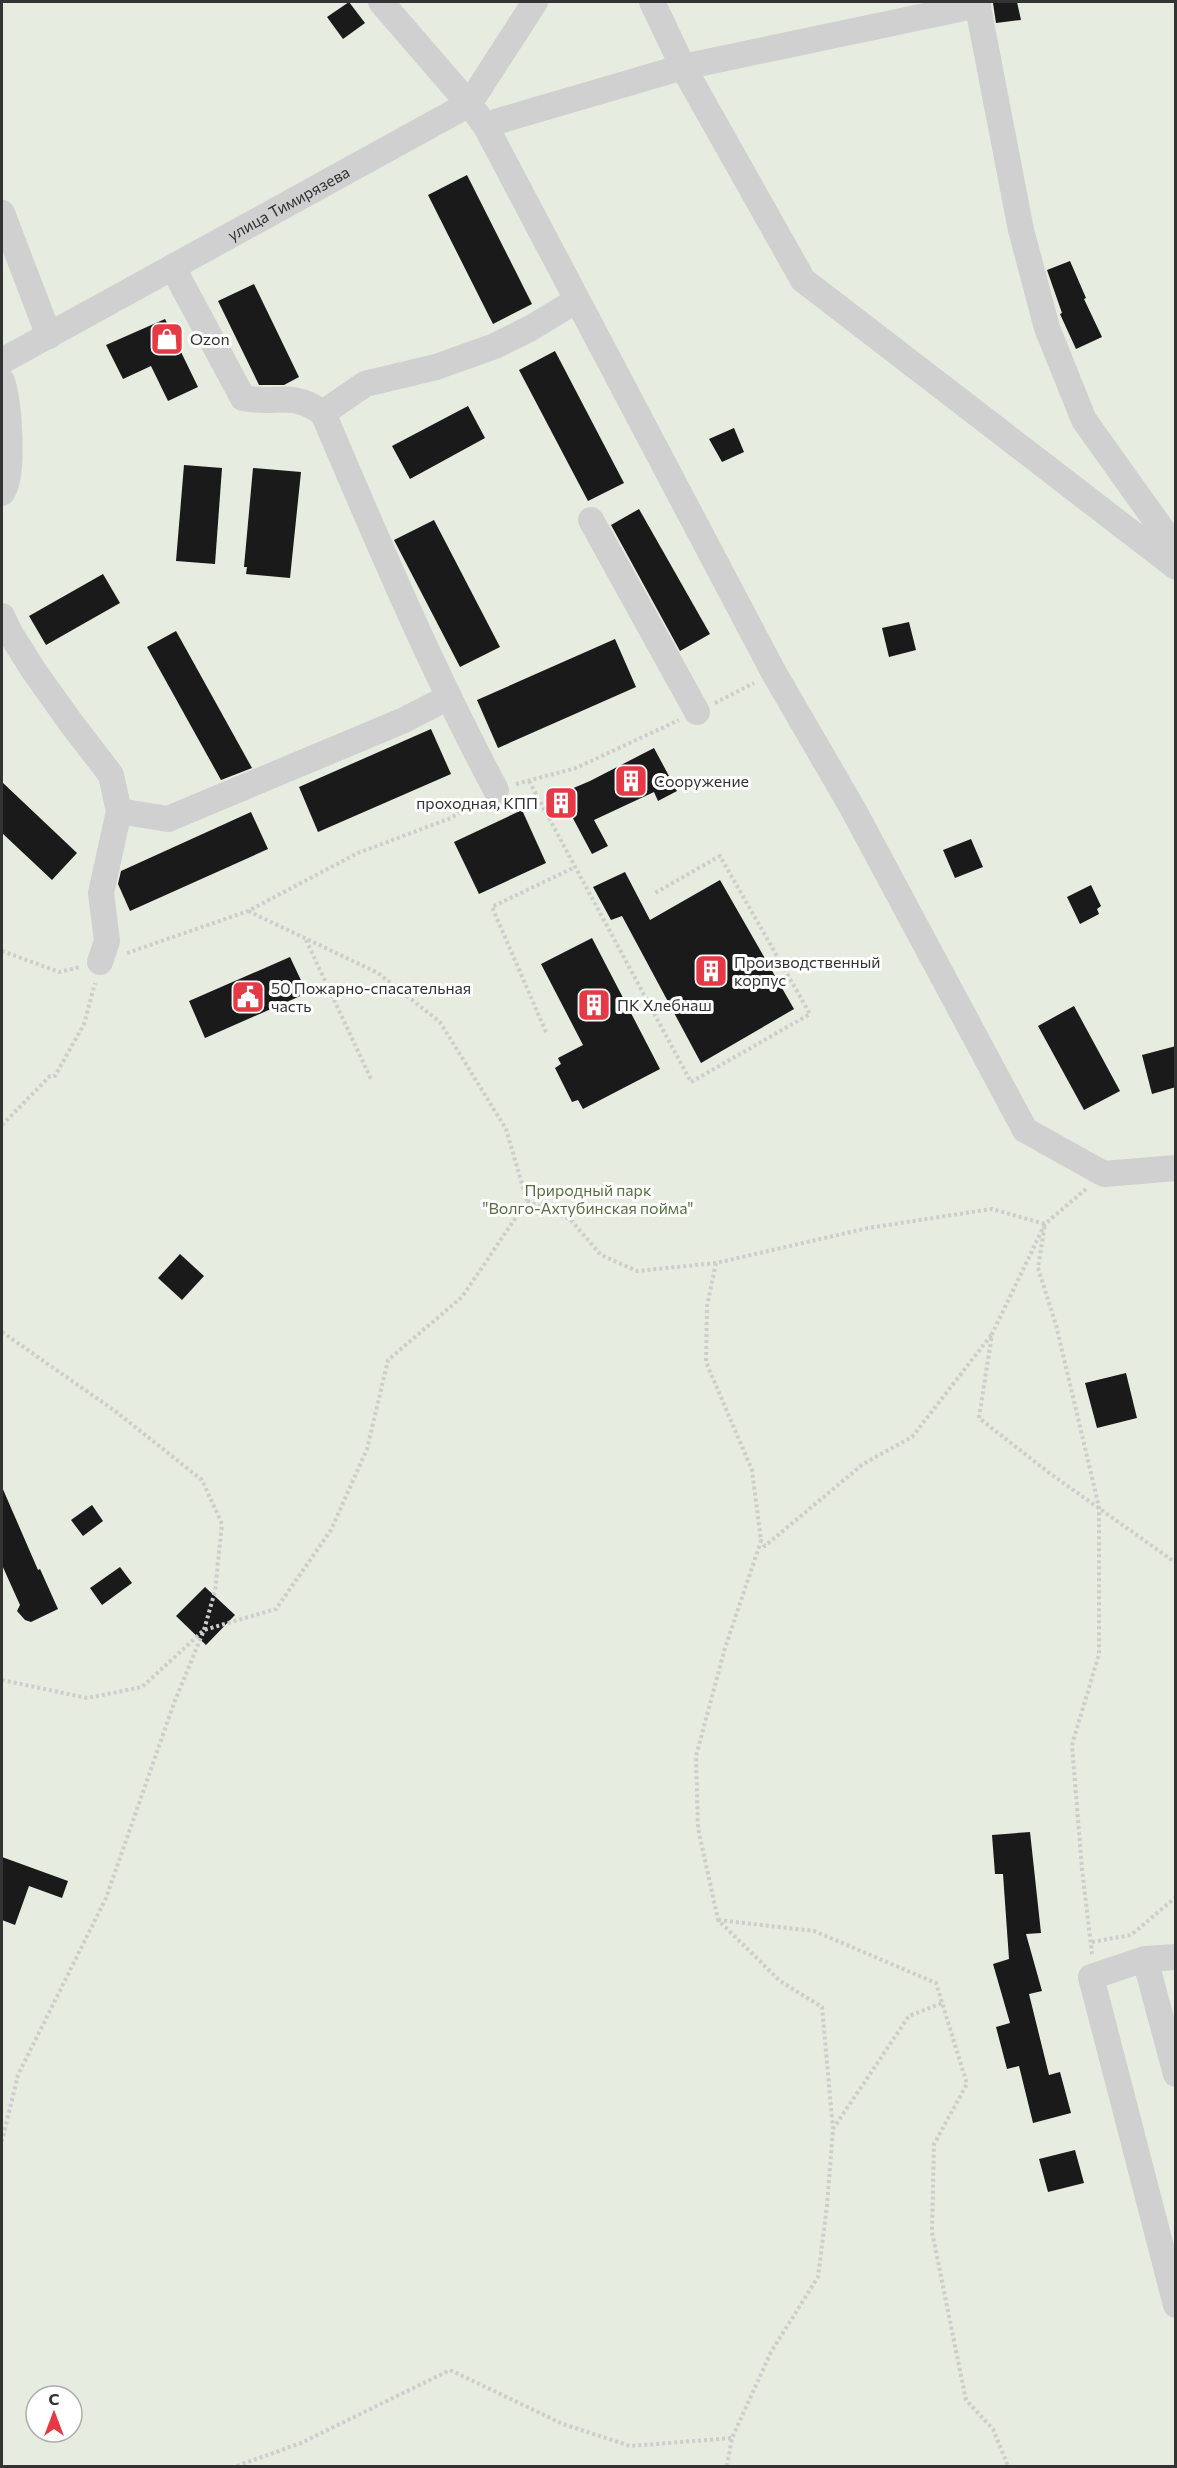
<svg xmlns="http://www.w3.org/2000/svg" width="1177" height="2468" font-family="Commissioner,sans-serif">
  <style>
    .green { fill: #e6ecdf; fill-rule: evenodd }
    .building { fill: #1a1a1a }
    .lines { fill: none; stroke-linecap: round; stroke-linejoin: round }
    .path { stroke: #cdcdcd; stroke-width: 4; stroke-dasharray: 3 3; stroke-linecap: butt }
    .minor { stroke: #d0d0d0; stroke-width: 26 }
    .labels { text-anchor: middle; stroke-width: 6; stroke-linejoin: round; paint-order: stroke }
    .street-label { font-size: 16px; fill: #333; stroke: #fff }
    .poi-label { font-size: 16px; fill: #333; stroke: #fff; text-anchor: start }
    .park-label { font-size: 16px; fill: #56703f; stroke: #fff }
  </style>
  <rect width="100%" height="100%" fill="#fff"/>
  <!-- green -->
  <path class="green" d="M2,2h1173v2464h-1173zM36,2396h36v36h-36z"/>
  <!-- building -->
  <g class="building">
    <polygon points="349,2 365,23 343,39 327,17"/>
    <polygon points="993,3 1017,2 1021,20 996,23"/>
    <polygon points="467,175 532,304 493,324 428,195"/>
    <polygon points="1070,261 1086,298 1084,299 1102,337 1076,349 1060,314 1062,313 1047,270"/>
    <polygon points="254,284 299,377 284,385 259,385 218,301"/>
    <polygon points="165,319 198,387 168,401 151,366 123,379 106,345"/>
    <polygon points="555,351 624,483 588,501 519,370"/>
    <polygon points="468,406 485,438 410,479 392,446"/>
    <polygon points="734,428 744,452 722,462 709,439"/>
    <polygon points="184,465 222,468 215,564 176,561"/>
    <polygon points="253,468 301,472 290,578 246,574 247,567 244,567"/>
    <polygon points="639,509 710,634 680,651 611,525"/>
    <polygon points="434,520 500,647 460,667 394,540"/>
    <polygon points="103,574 120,603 46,645 29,616"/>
    <polygon points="909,622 916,650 889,657 882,628"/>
    <polygon points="176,631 252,768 221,780 147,647"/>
    <polygon points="615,639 636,687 498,748 477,700"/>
    <polygon points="431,729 451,774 318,832 299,787"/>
    <polygon points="654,748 677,791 658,801 654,792 594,820 608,846 592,854 568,809 557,814 550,798 590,781"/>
    <polygon points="2,782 77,853 52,880 2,833"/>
    <polygon points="522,810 546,863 479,894 454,842"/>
    <polygon points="251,812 268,849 130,911 118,884 121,871"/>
    <polygon points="971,839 983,867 955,878 943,850"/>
    <polygon points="625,872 650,920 720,880 794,1009 701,1063 622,916 611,920 593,887"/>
    <polygon points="1091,885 1101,906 1097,909 1099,914 1080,924 1067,897"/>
    <polygon points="592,938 660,1069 583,1109 578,1100 572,1102 555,1068 561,1064 558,1058 583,1045 541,964"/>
    <polygon points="290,957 307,993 205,1038 189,1001"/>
    <polygon points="1074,1006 1120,1091 1084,1110 1038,1026"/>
    <polygon points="1176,1046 1176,1087 1152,1094 1142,1055"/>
    <polygon points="180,1254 204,1276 182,1300 158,1278"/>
    <polygon points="1126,1373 1137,1418 1097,1428 1085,1383"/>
    <polygon points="2,1487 38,1570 40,1569 58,1609 31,1622 25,1620 17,1611 20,1605 2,1565"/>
    <polygon points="92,1505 103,1521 83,1536 71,1520"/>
    <polygon points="120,1567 132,1583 102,1605 90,1588"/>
    <polygon points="205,1587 235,1615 206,1645 176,1616"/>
    <polygon points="1030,1832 1041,1933 1026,1934 1042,1991 1029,1994 1049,2075 1060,2072 1071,2113 1033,2123 1019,2066 1007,2069 996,2027 1010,2023 993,1964 1009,1959 1003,1874 995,1874 992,1835"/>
    <polygon points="2,1857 68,1881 62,1898 29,1886 15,1925 2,1920"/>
    <polygon points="1075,2150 1084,2183 1048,2192 1039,2159"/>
  </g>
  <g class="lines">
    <!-- path -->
    <g class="path">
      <polyline points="715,703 754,683"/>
      <polyline points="529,781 691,1082 810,1014 720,856 655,893"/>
      <polyline points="516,784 576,768 679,720"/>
      <polyline points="306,940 371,1079"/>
      <polyline points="2,951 59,972 80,967"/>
      <polyline points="127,953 248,911 358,853 451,818 479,800"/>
      <polyline points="546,1032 492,907 575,867"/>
      <polyline points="2,1125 50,1076 55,1076 84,1024 95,983"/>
      <polyline points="1086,1189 1045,1224 992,1334 979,1418 1048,1472 1176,1563"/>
      <polyline points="527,1201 570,1219 601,1255 637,1271 716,1263 868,1228 992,1209 1045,1224 1038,1268 1056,1325 1099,1507 1099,1654 1072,1745 1082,1869 1092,1954"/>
      <polyline points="716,1263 707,1306 706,1362 752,1470 761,1541"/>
      <polyline points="2,1332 115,1411 202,1480 222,1524 215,1591 204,1630 174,1703 106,1898 18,2075 2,2141"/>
      <polyline points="2,1680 87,1698 142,1687 204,1630 276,1609 331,1530 367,1449 388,1360 462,1297 527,1201 506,1129 440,1022 378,973 248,911"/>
      <polyline points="718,1920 814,1931 936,1983 967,2084 934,2144 932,2232 966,2400 993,2429 1008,2466"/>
      <polyline points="1092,1942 1131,1935 1176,1897"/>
      <polyline points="833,2129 909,2016 942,2003"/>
      <polyline points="237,2466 301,2443 450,2370 563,2424 630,2446 732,2438"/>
      <polyline points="727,2466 732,2438 771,2352 818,2277 827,2205 833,2130 822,2007 780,1981 718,1920 698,1828 696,1756 725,1648 761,1541 765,1546 863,1464 912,1437 992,1334"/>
    </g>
    <!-- minor -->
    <g class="minor">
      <polyline points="381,2 469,104 485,125 774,673 853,809 1025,1130 1104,1174 1176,1168"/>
      <polyline points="652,2 683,67 803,280 1176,567"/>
      <polyline points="977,2 1021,230 1047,328 1084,420 1176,549"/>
      <polyline points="485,125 683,67 978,5"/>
      <polyline points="2,213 49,336"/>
      <path d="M173,268l70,130c34,7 48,-8 80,15 54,127 108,255 173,377"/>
      <path id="s1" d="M2,361l467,-257 66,-102"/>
      <path d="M2,381c7,22 13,94 0,112"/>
      <polyline points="323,413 365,384 436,367 495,346 531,328 577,300"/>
      <polyline points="591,520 697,712"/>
      <polyline points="2,616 10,633 34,671 71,723 111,775 119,811 101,893 107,941 100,962"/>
      <polyline points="119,811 168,819 402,721 449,697"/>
      <polyline points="1176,1957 1145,1959 1091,1977 1176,2305"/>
      <polyline points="1145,1959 1176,2074"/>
    </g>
  </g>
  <!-- icons -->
  <defs>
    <g id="shop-square" transform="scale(1.725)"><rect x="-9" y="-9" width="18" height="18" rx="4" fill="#e63946" stroke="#fff"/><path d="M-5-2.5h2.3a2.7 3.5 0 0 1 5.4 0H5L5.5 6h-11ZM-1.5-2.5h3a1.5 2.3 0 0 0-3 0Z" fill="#fff"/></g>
    <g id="building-square" transform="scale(1.725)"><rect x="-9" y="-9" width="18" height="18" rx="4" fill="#e63946" stroke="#fff"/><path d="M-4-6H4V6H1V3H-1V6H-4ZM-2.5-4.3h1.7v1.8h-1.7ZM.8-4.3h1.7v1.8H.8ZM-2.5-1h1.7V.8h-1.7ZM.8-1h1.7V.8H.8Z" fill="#fff"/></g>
    <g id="civic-square" transform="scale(1.725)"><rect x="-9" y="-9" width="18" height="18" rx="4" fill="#e63946" stroke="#fff"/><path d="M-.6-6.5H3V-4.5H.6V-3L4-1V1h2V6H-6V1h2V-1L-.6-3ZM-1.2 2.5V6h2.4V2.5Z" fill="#fff"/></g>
  </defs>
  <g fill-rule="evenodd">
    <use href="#shop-square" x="167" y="339"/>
    <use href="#building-square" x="631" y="781"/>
    <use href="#building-square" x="561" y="803"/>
    <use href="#building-square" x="711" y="971"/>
    <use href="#civic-square" x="248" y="997"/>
    <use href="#building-square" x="594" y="1005"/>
  </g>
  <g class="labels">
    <!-- street labels -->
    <g class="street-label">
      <text dy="6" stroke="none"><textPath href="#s1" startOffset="327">улица Тимирязева</textPath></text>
    </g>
    <!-- poi labels -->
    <g class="poi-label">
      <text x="190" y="345">Ozon</text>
      <text x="654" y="787">Сооружение</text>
      <text x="538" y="809" text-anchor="end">проходная, КПП</text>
      <text x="734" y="968">Производственный<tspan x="734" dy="18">корпус</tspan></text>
      <text x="271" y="994">50 Пожарно-спасательная<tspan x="271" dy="18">часть</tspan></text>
      <text x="617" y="1011">ПК Хлебнаш</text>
    </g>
    <!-- park labels -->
    <g class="park-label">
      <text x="588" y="1196">Природный парк<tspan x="588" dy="18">"Волго-Ахтубинская пойма"</tspan></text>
    </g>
  </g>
  <!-- border -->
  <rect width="1177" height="2468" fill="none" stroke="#333333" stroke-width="6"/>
  <!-- north arrow -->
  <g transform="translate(54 2414)"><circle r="28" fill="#ffffff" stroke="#adadad" stroke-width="1.5"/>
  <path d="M0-4.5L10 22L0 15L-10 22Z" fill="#e63946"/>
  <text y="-9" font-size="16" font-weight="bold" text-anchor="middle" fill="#333333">С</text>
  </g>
</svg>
